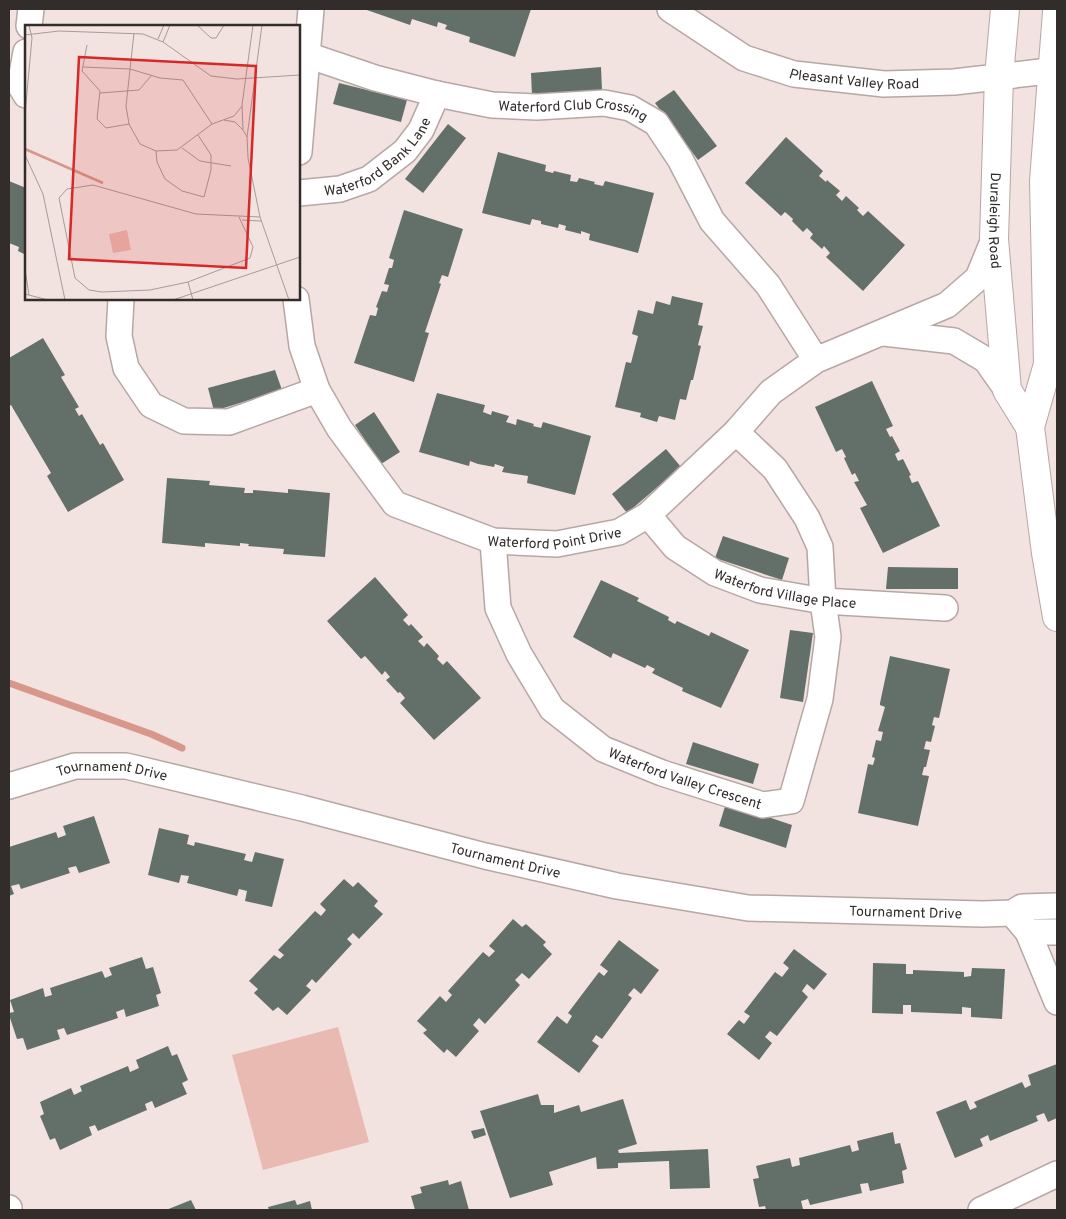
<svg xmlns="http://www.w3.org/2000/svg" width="1066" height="1219" font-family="Overpass,sans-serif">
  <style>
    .green { fill: #e9bab1 }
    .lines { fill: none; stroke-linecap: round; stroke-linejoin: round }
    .stream { stroke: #d7978a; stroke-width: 7 }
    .building { fill: #637069 }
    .minor-casing { stroke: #b6a7a4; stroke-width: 28 }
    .major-casing { stroke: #b6a7a4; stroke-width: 30 }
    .minor { stroke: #fff; stroke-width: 25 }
    .major { stroke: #fff; stroke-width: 28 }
    .labels { text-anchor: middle; stroke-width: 5; stroke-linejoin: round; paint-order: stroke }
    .street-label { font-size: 14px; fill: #322c2b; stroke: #fff }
    .inset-river { fill: none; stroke: #d7978a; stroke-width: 2.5 }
    .inset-road { fill: none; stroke: #a69a98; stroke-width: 1 }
    .view { fill: #d62828; fill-opacity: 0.15; stroke: #d62828; stroke-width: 2.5 }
    .inset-edge { fill: none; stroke: #322c2b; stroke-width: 2.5 }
  </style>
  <rect width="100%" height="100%" fill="#f3e3e0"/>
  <!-- green -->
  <polygon class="green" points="338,1027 369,1142 263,1170 232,1055"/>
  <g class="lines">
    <!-- stream -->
    <polyline class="stream" points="9,683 151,734 182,748"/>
  </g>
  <!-- building -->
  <g class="building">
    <polygon points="364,9 531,9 515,57 469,42 470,37 445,29 447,25 438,22 437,27 412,19 410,25"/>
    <polygon points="601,67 602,90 532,96 531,73"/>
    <polygon points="339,83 407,100 401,122 333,104"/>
    <polygon points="674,90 717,146 698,160 655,103"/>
    <polygon points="448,124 466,138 423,193 405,179"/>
    <polygon points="786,137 823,171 819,176 826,182 827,180 840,191 836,195 842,201 846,196 859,208 857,210 863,216 868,211 905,245 863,291 826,257 830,253 824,246 822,249 810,238 813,234 807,228 803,232 792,221 793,219 785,212 781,216 745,183"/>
    <polygon points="498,152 546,165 545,171 553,173 554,171 571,175 570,181 577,182 579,178 595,182 594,184 603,186 605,181 654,193 638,253 589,240 590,234 581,231 581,234 565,230 566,226 559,224 558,228 541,224 541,221 532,219 530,225 482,213"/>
    <polygon points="9,181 26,188 26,255 18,251 19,247 9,243"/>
    <polygon points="404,210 463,229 448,277 442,275 439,283 441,284 425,332 429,333 414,382 354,363 370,315 376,316 378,308 376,307 382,291 387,292 389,285 384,284 389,268 392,268 394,260 389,258"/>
    <polygon points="672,296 703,303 698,325 703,326 698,345 701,346 693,380 691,380 686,400 680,399 675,420 659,416 657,422 640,417 641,413 615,407 626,362 631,363 638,336 632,334 638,310 653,314 656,301 670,305"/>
    <polygon points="43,338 65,375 61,377 79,407 75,409 79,416 82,414 100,445 103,443 124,480 68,512 47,476 51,473 11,405 9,406 9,358"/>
    <polygon points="275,370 282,390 214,411 208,388"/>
    <polygon points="872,381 893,426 886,429 890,437 892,436 900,451 895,454 898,461 903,459 911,475 909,476 912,483 918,481 940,526 883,553 860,508 867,505 854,482 859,481 855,473 852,475 844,458 846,457 842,449 836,452 815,407"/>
    <polygon points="437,393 485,405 483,412 491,415 492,411 509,416 506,422 516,425 517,419 534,424 533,426 541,428 543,422 591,436 575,495 527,483 528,476 502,472 504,467 495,464 494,467 478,464 470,461 469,466 419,452"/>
    <polygon points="374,412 400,452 381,464 355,425"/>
    <polygon points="666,449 681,467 627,513 612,494"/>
    <polygon points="167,478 210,481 209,485 245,488 244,493 253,493 253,490 288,493 288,489 330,493 325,557 283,554 284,549 248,546 249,544 240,543 240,546 205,543 205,547 162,543"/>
    <polygon points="723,536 789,558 782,580 715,558"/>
    <polygon points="888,567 958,568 958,589 886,589"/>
    <polygon points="375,577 408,615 403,620 409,626 411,624 423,637 418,641 424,647 427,643 439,656 437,659 443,665 447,661 481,698 434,740 400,703 405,698 400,692 398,693 386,680 390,677 385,671 382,675 365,656 361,659 327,621"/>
    <polygon points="601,580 639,598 637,601 669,617 668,620 675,624 677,621 709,636 711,632 749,650 721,708 682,691 683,688 652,673 655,669 647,665 645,668 613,653 611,658 573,637"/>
    <polygon points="790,630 813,633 803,702 780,698"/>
    <polygon points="890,656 950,669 939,718 934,717 932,725 935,726 931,742 926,741 924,749 930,750 926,767 924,767 922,775 929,776 918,826 858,813 868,764 873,765 875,758 872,757 876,740 881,741 883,732 878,731 885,707 880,705 880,703"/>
    <polygon points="693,742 759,764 753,784 686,764"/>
    <polygon points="726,803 792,825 786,848 719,826"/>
    <polygon points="94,816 110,863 79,873 76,866 68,868 70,873 21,889 19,884 11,886 14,894 9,896 9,847 56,832 58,838 66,835 63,826"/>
    <polygon points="159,828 189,835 187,844 194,846 195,842 246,854 244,860 252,862 255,852 284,859 272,907 245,901 247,891 239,889 237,896 187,883 189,876 181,875 179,883 148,875"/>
    <polygon points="344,879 353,887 358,882 378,901 374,906 383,914 359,939 353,933 347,939 352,944 316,983 312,979 306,986 311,990 287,1015 278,1007 273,1011 254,993 258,989 249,981 274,955 280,959 284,955 278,950 315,911 321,916 326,910 320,904"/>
    <polygon points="513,919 522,927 526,924 546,942 543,945 552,954 529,979 522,973 515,980 520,985 485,1024 479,1018 473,1025 479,1031 456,1057 447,1049 444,1053 423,1033 427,1030 417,1021 440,996 446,1002 452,995 448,991 483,952 489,957 495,951 489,946"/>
    <polygon points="619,940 659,970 641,994 634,988 628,995 632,998 602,1039 596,1035 592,1041 599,1046 579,1073 537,1042 557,1016 567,1024 572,1016 568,1013 599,972 604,976 608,971 600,965"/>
    <polygon points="794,949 827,974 814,990 807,984 802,991 808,997 777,1036 770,1031 765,1037 772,1043 759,1060 727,1034 739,1020 744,1024 750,1016 744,1012 775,972 782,977 789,968 783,963"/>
    <polygon points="142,957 146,969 153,967 161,993 156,995 159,1006 126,1017 124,1009 116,1012 118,1018 67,1035 64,1028 57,1030 60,1039 27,1050 23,1038 17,1039 9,1015 9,1013 14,1012 10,1000 43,988 45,997 52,995 50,988 102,971 105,978 112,975 109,968"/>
    <polygon points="873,963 906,964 906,974 913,974 913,970 964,972 964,977 971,976 972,968 1005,969 1002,1019 971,1017 971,1008 962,1007 962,1014 911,1012 911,1005 903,1005 903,1014 872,1013"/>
    <polygon points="168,1046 172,1056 177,1054 188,1080 182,1083 187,1094 155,1108 152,1101 145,1104 147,1110 98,1131 95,1125 89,1127 92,1135 60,1150 55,1138 50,1140 40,1116 44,1114 40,1102 71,1088 74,1095 82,1091 80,1086 128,1066 130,1072 139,1068 136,1060"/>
    <polygon points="1057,1064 1057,1118 1048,1122 1044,1113 1036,1116 1038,1121 990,1141 988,1135 980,1139 983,1146 955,1158 936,1112 966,1100 970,1110 977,1107 974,1102 1022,1082 1025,1088 1031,1085 1028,1075"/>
    <polygon points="538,1094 541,1105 554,1105 554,1113 579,1105 581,1112 623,1099 637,1144 618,1150 619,1153 708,1149 710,1188 670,1189 669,1161 618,1163 618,1168 597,1169 596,1157 549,1172 553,1185 510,1198 480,1111"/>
    <polygon points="484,1128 486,1135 474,1139 471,1131"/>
    <polygon points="893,1132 895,1144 900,1143 907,1169 902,1171 904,1183 870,1191 868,1183 860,1184 862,1193 810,1205 808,1199 801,1201 803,1209 798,1210 766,1210 765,1206 759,1207 753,1179 759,1178 756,1166 790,1158 792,1167 800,1165 799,1158 850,1145 852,1152 859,1150 857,1141"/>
    <polygon points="448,1180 449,1185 461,1181 469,1210 415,1210 411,1196 422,1193 420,1187"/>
    <polygon points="191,1200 196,1210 166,1210"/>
    <polygon points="295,1200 297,1205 310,1201 312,1210 269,1210 268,1207"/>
  </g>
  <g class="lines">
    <!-- minor casing -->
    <g class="minor-casing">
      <g id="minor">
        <path id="s1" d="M670,9l74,49 50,16 90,10 70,-2 103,-12"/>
        <polyline points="29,26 31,9"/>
        <polyline points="26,52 20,85 26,95"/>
        <path id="s2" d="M299,55h8l68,23 62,16 55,11 45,2 67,-4 26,5 26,15 24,36 32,62 56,64 48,75"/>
        <polyline points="299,152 311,9"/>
        <path id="s3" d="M299,193l41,-4 29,-10 36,-28 16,-21 16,-36"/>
        <polyline points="121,299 119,336 126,368 151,405 184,421 229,422 317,390"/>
        <path id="s4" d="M296,299l6,47 15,44 22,38 56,76 98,37 64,3 62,-12 29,-17 88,-83 35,-40 45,-32 131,-55 31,-27 16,-39"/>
        <polyline points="884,333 954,341 986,360 1007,390"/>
        <path id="s5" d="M648,515l27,32 40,26 45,17 63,11 122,7"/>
        <path id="s6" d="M493,541l5,67 21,46 33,55 51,40 59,24 101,32 28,-4 29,-102 8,-62 -5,-36 -3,-54 -13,-29 -32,-49 -39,-37"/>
        <path id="s7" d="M9,786l66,-20h51l176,42 183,48 132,30 131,22 235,6 29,-1 10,-6 35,-1"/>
        <polyline points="1012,913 1028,932 1057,1002"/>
        <polyline points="1028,932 1057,932"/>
        <polyline points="9,1208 9,1210"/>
        <polyline points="981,1210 1057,1174"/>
      </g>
    </g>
    <!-- major casing -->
    <g class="major-casing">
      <g id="major">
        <path id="s8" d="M1005,9l-6,67 -5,163 13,151 23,37"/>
        <polyline points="1057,12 1044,181 1048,364 1030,427 1046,553 1057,617"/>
      </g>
    </g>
    <!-- minor -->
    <use href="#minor" class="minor"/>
    <!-- major -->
    <use href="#major" class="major"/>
  </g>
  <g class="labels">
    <!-- street labels -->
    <g class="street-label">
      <text dy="5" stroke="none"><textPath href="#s1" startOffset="202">Pleasant Valley Road</textPath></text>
      <text dy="5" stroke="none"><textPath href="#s2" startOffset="282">Waterford Club Crossing</textPath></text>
      <text dy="5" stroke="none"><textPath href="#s3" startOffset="91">Waterford Bank Lane</textPath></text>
      <text dy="5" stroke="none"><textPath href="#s8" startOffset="212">Duraleigh Road</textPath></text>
      <text dy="5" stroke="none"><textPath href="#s4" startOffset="399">Waterford Point Drive</textPath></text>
      <text dy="5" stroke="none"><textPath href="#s5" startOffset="162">Waterford Village Place</textPath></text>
      <text dy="5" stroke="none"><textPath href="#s7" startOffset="106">Tournament Drive</textPath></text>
      <text dy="5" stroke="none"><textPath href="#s6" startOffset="334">Waterford Valley Crescent</textPath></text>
      <text dy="5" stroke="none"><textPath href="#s7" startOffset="511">Tournament Drive</textPath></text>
      <text dy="5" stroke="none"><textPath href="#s7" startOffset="916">Tournament Drive</textPath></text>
    </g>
  </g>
  <!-- overview -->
  <g transform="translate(25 25)">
    <rect width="275" height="275" fill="#f3e3e0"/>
    <path d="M102,205l4,20 -18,3 -4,-19z" fill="#e9bab1"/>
    <path class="inset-river" d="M0,124l78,34"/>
    <path class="inset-road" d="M172,0l14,13h5l8,-13M237,0l-15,112 1,21 12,59 29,83M109,8l-8,73 3,18 11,20 16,7 21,-1 35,-26 22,-8 8,-10M0,10l34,-4 84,3 20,8 48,34 26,3 63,-4M133,14l6,-14M138,17l7,-17M62,20l-5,26 18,20 -3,28 9,9 23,-4M58,42l47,2 30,9 23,2 29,44M75,68l39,-3 12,-14M0,89l7,-76 -3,-13M199,95l11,2 8,8M222,112l-4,-7 -1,-25 11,-80M157,123l18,13 31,5M131,126l1,11 8,17 17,12 22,6 7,-27v-15l-13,-20M0,130l18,39 22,106M214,192l14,30 -3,11 -62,24 -38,8 -48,2 -13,-2 -14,-12 -16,-80 8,-9 26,-4 103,29 64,3M217,195l19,1M0,245l4,25M163,257l5,18M0,269l23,6M148,275l127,-43"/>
    <path class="view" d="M54,32l177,9 -10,202 -177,-9z"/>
    <rect width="275" height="275" class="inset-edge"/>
  </g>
  <!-- border -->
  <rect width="1066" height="1219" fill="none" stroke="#322c2b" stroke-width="20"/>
</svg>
